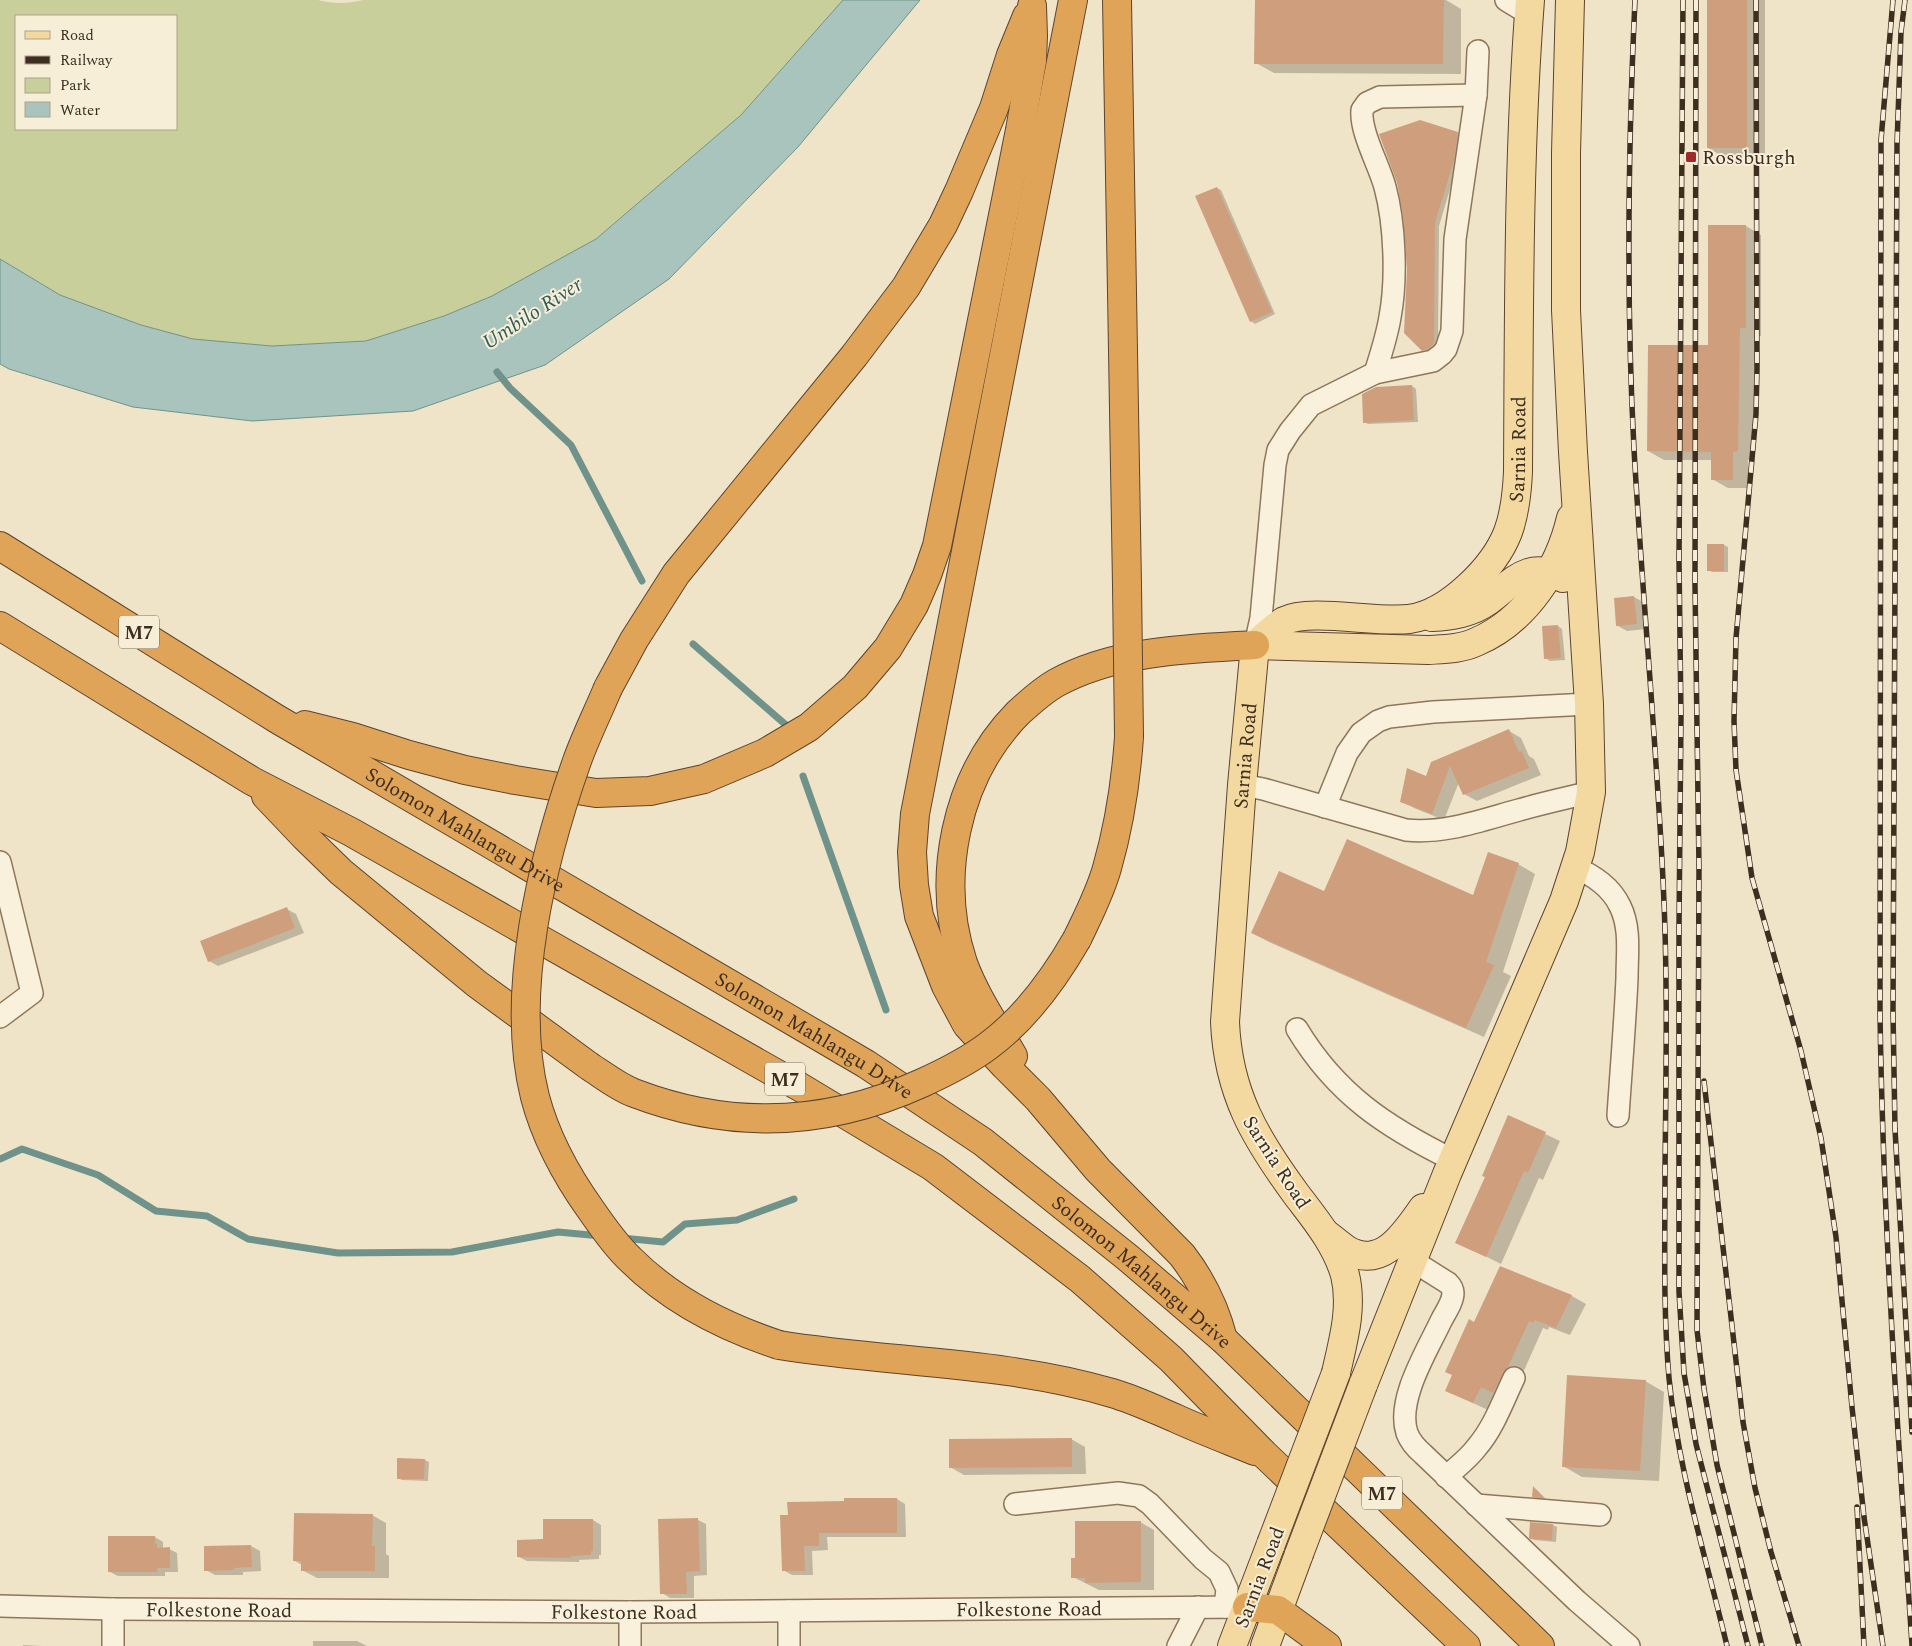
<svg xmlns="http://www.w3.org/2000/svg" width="1912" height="1646" font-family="Spectral,serif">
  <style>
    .green { fill: #c9cf9b; fill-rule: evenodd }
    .water { fill: #a9c4bc; stroke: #6f938a }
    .shadow { fill: #0003 }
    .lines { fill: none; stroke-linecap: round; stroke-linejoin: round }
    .stream { stroke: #6f938a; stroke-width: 7 }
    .building { fill: #cf9f7d }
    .minor-casing { stroke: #8d765c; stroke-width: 24 }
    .major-casing { stroke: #5b4430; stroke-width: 30 }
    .highway-casing { stroke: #5b4430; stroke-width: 30 }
    .minor { stroke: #faf1dc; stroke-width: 21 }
    .major { stroke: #f3d9a0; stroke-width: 28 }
    .highway { stroke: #e0a458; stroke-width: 28 }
    .rail-casing { stroke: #3d2e20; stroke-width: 5.5 }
    .rail { stroke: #f7eed8; stroke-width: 4; stroke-dasharray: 11; stroke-linecap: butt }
    .major-bridge-casing { stroke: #5b4430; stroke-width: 30; stroke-linecap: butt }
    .highway-bridge-casing { stroke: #5b4430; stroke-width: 30; stroke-linecap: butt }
    .major-bridge { stroke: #f3d9a0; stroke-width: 28 }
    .highway-bridge { stroke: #e0a458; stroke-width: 28 }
    .poi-dot { fill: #9e2a2b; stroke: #f7eed8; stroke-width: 2 }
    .labels { text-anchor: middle; stroke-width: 4; stroke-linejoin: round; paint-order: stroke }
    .shield { fill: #f7eed8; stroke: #756857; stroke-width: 1 }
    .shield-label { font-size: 19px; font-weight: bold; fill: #3d2e20 }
    .poi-label { font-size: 20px; fill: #3d2e20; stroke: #f7eed8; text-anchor: start }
    .street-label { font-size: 20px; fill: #3d2e20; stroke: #f7eed8 }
    .water-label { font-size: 21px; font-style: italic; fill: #2f5d5a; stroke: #f7eed8 }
  </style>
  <rect width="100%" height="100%" fill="#f0e4c8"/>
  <!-- green -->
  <path class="green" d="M0,0h318c16,4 29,4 45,0h480l-102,115 -145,124 -104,57 -48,20 -78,25 -94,5 -79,-7 -52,-14 -81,-30 -60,-36zM16,16h160v113h-160z"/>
  <!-- water -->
  <polygon class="water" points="843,0 920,0 798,147 669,279 545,365 413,411 252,421 133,407 9,369 0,364 0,259 60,295 141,325 193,339 272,346 366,341 444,316 492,296 596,239 741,115"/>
  <!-- shadow -->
  <g class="shadow">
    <polygon points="1256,0 1446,0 1461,9 1461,74 1274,73 1256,63"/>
    <polygon points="1709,0 1765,0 1765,159 1727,159 1708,148"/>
    <polygon points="1457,133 1462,136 1458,162 1439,226 1438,346 1427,352 1405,333"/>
    <polygon points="1217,188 1221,190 1275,314 1255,324 1251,321"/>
    <polygon points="1746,226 1761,235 1761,336 1755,336 1753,460 1748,460 1748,488 1728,488 1712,479 1712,460 1664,460 1648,451 1709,346"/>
    <polygon points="1412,386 1416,389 1418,422 1368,424 1364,422 1376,388"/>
    <polygon points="1708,545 1724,545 1728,547 1728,572 1712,572 1708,570"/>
    <polygon points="1634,597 1643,602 1646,629 1627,631 1618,626 1615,599"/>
    <polygon points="1558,626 1562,629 1565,660 1550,661 1545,658 1543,628"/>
    <polygon points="1509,731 1521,738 1529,756 1534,759 1541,775 1477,801 1464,794 1459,782 1444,820 1414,808 1402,801 1426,778"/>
    <polygon points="1518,864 1535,874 1503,972 1511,976 1484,1037 1269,942 1252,933 1325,892 1474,896"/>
    <polygon points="287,909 296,914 304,933 218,966 209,961"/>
    <polygon points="1509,1117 1560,1141 1543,1180 1539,1178 1501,1264 1457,1242 1486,1177"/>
    <polygon points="1501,1268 1572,1296 1586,1304 1570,1335 1549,1327 1548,1330 1543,1328 1522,1375 1488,1410 1447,1391 1474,1323"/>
    <polygon points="1645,1381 1664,1392 1659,1481 1582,1477 1563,1466"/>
    <polygon points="1071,1439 1085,1447 1086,1474 964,1475 950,1467"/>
    <polygon points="425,1460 429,1462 428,1481 402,1480 398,1478"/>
    <polygon points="1534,1488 1537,1490 1546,1499 1537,1499 1533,1496"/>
    <polygon points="897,1499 905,1504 906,1537 827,1537 828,1550 812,1551 813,1575 792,1575 783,1570 789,1516 845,1502"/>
    <polygon points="372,1515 386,1523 386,1554 389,1556 389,1578 317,1578 302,1570 302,1565 295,1561"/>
    <polygon points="593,1520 601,1525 601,1555 599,1555 599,1559 579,1560 579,1562 527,1561 519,1557 544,1540"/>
    <polygon points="698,1520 706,1524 707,1575 694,1576 694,1598 670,1598 662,1593"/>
    <polygon points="1140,1522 1154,1530 1154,1590 1099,1590 1073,1577 1076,1559"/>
    <polygon points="1553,1525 1557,1527 1556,1542 1534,1540 1530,1537"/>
    <polygon points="155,1537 163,1542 163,1549 169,1549 177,1553 178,1572 165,1572 165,1576 118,1576 110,1572"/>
    <polygon points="251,1546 260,1551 261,1571 243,1572 243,1575 215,1575 206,1570 205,1547"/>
    <polygon points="313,1641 357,1641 367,1646 313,1646"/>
    <polygon points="23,1645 42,1646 43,1646 23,1646"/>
  </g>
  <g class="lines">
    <!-- stream -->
    <g class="stream">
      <polyline points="497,372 510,388 571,445 642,581"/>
      <polyline points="693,644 786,725"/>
      <polyline points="803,776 886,1010"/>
      <polyline points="0,1159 22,1149 98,1175 156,1211 207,1216 248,1239 338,1253 452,1252 558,1232 601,1236"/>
      <polyline points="622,1238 663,1242 685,1224 737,1220 794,1199"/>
    </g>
  </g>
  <!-- building -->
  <g class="building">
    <polygon points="1255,0 1444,0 1443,64 1254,64"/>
    <rect x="1707" y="0" width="40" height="148"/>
    <polygon points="1420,120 1458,132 1454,160 1435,223 1434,343 1428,349 1422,351 1404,333 1407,269 1403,216 1397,183 1379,134"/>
    <polygon points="1217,187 1272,312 1250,322 1195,196"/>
    <polygon points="1708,225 1746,225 1746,328 1740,328 1738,451 1733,452 1733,480 1711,480 1711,452 1647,451 1648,345 1708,345"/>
    <polygon points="1412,385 1414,420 1363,423 1362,394 1376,387"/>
    <rect x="1707" y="544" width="17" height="27"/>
    <polygon points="1634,596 1637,624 1616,626 1614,598"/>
    <polygon points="1558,625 1561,658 1544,659 1542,626"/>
    <polygon points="1509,729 1519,752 1522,751 1529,768 1463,795 1450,766 1432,814 1400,802 1407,768 1426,776 1431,762"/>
    <polygon points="1347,839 1473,895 1488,852 1519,863 1486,962 1494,965 1466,1028 1251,933 1279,871 1324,891"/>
    <polygon points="287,907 295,928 208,962 200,941"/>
    <polygon points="1508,1115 1546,1132 1528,1173 1524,1171 1486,1257 1455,1243 1485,1177 1482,1176"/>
    <polygon points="1500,1266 1572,1295 1556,1328 1535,1320 1533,1323 1529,1321 1508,1367 1503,1373 1493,1393 1481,1387 1473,1403 1445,1391 1452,1375 1445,1372 1469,1319 1474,1322"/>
    <polygon points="1567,1375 1646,1380 1640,1471 1562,1467"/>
    <polygon points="1072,1438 1072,1467 949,1468 949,1439"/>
    <polygon points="397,1458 425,1459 424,1479 397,1479"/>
    <polygon points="1533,1486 1544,1498 1532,1497"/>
    <polygon points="844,1498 897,1498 897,1533 819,1533 819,1546 804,1546 805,1571 782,1571 780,1515 788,1515 787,1502 844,1501"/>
    <polygon points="294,1513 373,1514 372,1546 375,1546 375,1571 301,1571 301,1561 293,1561"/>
    <polygon points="698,1518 700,1571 686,1572 687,1594 660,1594 658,1519"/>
    <polygon points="543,1519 593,1519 593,1551 591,1551 591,1555 571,1556 571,1558 517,1557 517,1540 543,1539"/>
    <polygon points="1075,1521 1141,1521 1141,1582 1085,1583 1085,1578 1071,1578 1071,1558 1075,1558"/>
    <polygon points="1530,1522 1553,1524 1552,1540 1530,1539 1529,1538"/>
    <polygon points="108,1536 155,1536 155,1544 157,1544 157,1548 170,1547 170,1568 157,1568 158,1572 108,1572"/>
    <polygon points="251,1545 252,1567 234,1568 234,1570 204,1571 204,1546"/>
  </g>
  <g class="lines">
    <!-- minor casing -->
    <g class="minor-casing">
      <g id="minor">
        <polyline points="1506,0 1529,14"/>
        <path d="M1375,373c6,-19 12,-37 15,-56 7,-37 5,-93 -5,-130 -6,-22 -25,-55 -23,-77l5,-7 13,-6 96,-2"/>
        <polyline points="1255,645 1261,618 1275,465 1278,450 1290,431 1311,405 1375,373 1433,361 1442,354 1446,349 1452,331 1455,239 1476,95 1478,51"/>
        <path d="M1242,785l21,4 143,41c39,4 76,-10 113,-20 24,-7 48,-12 72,-18"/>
        <polyline points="1325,807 1347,753 1361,733 1378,721 1389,717 1433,712 1589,704"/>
        <polyline points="0,862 32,993 0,1017"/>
        <path d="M1575,867c19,9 36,20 45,39 11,22 7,48 7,72 -2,46 -6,92 -9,138"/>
        <path d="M1297,1029c39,65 89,98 156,131"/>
        <path d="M1413,1261l35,22c3,3 5,6 5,10 0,9 -8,20 -12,28 -14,30 -45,79 -34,112 3,8 9,15 16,21l154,147 52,45"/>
        <path d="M1446,1477c11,-10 23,-19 31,-30 17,-20 26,-46 37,-69"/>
        <polyline points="1015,1504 1118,1493 1139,1496 1150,1504 1203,1559 1219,1572 1227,1589 1225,1607"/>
        <polyline points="1476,1505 1600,1515"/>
        <path id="s1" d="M0,1606l113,3 517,3 617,-5"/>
        <polyline points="113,1609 113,1646"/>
        <polyline points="789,1611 789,1646"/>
        <polyline points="630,1646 630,1612"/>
        <polyline points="1178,1646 1198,1607"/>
      </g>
    </g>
    <!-- major casing -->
    <g class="major-casing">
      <g id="major">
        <path d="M1432,617c20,-1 39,-4 56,-16 26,-19 39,-41 75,-23"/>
        <path d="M1255,645l173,5c16,-1 33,-1 48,-8 50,-21 83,-73 95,-124"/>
        <path d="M1326,1234c7,5 14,11 21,16 36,20 58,-17 76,-42"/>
        <path id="s2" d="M1336,1373c7,-32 17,-65 9,-98 -9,-31 -30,-56 -49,-81 -41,-56 -68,-101 -71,-172l17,-237 13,-140c9,-8 19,-18 29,-24 27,-13 91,2 125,-2 39,-5 85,-51 99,-87 7,-19 9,-39 10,-60 1,-157 0,-315 12,-472"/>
        <polyline points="1363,1385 1447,1174 1564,901 1580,852 1591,792 1589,704 1573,452 1566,310 1566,153 1570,0"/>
        <polyline points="1232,1646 1271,1544"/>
        <polyline points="1265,1646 1299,1554"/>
      </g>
    </g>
    <!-- highway casing -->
    <g class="highway-casing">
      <g id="highway">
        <path d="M1073,0l-158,814 -3,38 2,33 5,31 27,70 21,39 38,41 33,33 60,71 84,85c20,26 33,53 41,84"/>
        <polyline points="1117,0 1127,585"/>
        <path id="s3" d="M0,546l277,173 589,345 117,78 144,115 96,82 317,307"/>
        <polyline points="0,626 252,781 351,832 800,1087 933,1167 1080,1279 1171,1359 1264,1454 1466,1646"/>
        <polyline points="608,688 634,640 676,574 854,356 906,287 943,225 959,191 994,108 1011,55 1027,16"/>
        <polyline points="305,725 353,737 409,755 465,770 515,780 596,793 650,791 704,779 765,753 809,727 855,687 888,648 914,605 927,575 937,546 1020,130 1032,61 1033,36 1032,6"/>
        <polyline points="266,796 305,837 341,872 477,984 589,1066"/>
        <path d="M1077,939c11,-23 23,-46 30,-71 12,-42 19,-87 22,-131"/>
        <path d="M1013,1056c-17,-30 -38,-60 -50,-93 -28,-84 -8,-186 55,-250 12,-11 24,-22 38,-30 60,-33 133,-34 199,-38"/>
        <path d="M779,1345c110,18 225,16 333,48 21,6 42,16 63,25 26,12 53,22 80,33"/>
        <polyline points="1247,1607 1278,1610 1327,1646"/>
      </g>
    </g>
    <!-- minor -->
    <use href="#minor" class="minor"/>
    <!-- major -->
    <use href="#major" class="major"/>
    <!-- highway -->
    <use href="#highway" class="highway"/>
    <!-- rail casing -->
    <g class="rail-casing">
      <g id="rail">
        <path d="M1635,0c-7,150 -9,299 -1,449 8,143 22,287 29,431 5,97 3,194 2,291 0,69 -2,138 4,207 9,92 37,179 58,268"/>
        <polyline points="1683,0 1679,560 1681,717 1679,928 1679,1292 1684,1373 1696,1444 1748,1646"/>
        <polyline points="1696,0 1695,585 1699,868 1697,1330 1704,1389 1717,1465 1762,1646"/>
        <polyline points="1756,0 1757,369 1756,414 1736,638 1734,721 1736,770 1752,878 1801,1051 1821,1138 1836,1237 1852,1407 1864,1517 1883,1646"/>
        <path d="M1893,0l-12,140 -1,873c3,211 18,421 32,632"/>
        <polyline points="1905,0 1901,32 1897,144 1893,1012 1895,1129 1912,1432"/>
        <polyline points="1704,1081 1743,1422 1755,1488 1771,1552 1799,1646"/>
        <polyline points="1857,1507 1864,1646"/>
      </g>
    </g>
    <!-- rail -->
    <use href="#rail" class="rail"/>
    <!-- major-bridge casing -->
    <g class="major-bridge-casing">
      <g id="major-bridge">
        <polyline points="1271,1544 1336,1373"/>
        <polyline points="1299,1554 1363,1385"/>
      </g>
    </g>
    <!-- highway-bridge casing -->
    <g class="highway-bridge-casing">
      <g id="highway-bridge">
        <polyline points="1127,585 1129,737"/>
        <path d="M608,688c-10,24 -22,48 -31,73 -35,99 -68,233 -42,336 11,42 31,78 56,113 11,16 24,35 39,49 41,41 94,68 149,86"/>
        <path d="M589,1066c14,9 29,21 45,27 97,37 194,33 288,-10 22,-10 46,-22 66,-37 38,-28 66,-67 89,-107"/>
      </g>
    </g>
    <!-- major-bridge -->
    <use href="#major-bridge" class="major-bridge"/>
    <!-- highway-bridge -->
    <use href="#highway-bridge" class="highway-bridge"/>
  </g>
  <!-- markers -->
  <rect class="poi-dot" x="1685" y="151" width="12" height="12" rx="2.5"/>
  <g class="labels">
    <!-- shield labels -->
    <g class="shield">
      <rect x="119" y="615.5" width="40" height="33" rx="4"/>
      <rect x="765" y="1062.5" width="40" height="33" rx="4"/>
      <rect x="1362" y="1476.5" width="40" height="33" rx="4"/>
    </g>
    <g class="shield-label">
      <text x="139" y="639">M7</text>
      <text x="785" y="1086">M7</text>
      <text x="1382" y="1500">M7</text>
    </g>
    <!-- poi labels -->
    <g class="poi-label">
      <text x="1702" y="164">Rossburgh</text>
    </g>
    <!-- street labels -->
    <g class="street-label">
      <text dy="7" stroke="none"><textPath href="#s2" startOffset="1146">Sarnia Road</textPath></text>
      <text dy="7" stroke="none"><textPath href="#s2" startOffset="651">Sarnia Road</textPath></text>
      <text dy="7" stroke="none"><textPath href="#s3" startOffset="545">Solomon Mahlangu Drive</textPath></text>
      <text dy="7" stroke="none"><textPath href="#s3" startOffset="950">Solomon Mahlangu Drive</textPath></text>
      <text transform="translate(1277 1162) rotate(57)" y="7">Sarnia Road</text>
      <text dy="7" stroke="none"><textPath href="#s3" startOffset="1355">Solomon Mahlangu Drive</textPath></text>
      <text transform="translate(1259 1577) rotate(-69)" y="7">Sarnia Road</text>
      <text dy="7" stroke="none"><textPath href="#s1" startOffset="1029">Folkestone Road</textPath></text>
      <text dy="7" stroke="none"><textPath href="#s1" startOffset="219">Folkestone Road</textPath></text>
      <text dy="7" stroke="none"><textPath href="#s1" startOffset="624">Folkestone Road</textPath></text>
    </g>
    <!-- water labels -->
    <g class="water-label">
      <text transform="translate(532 313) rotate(-33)" y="7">Umbilo River</text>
    </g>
  </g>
  <!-- legend -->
  <rect x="15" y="15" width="162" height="115" fill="#f7eed8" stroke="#ada18e"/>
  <rect x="25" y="31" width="25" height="8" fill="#f3d9a0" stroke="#ada18e"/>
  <text x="60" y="40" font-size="15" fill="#3d2e20">Road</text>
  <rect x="25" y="56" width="25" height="8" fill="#3d2e20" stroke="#ada18e"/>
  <text x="60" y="65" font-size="15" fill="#3d2e20">Railway</text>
  <rect x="25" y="78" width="25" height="15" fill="#c9cf9b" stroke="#ada18e"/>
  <text x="60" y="90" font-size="15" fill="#3d2e20">Park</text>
  <rect x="25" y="102" width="25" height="15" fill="#a9c4bc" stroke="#ada18e"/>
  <text x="60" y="115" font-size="15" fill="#3d2e20">Water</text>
</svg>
